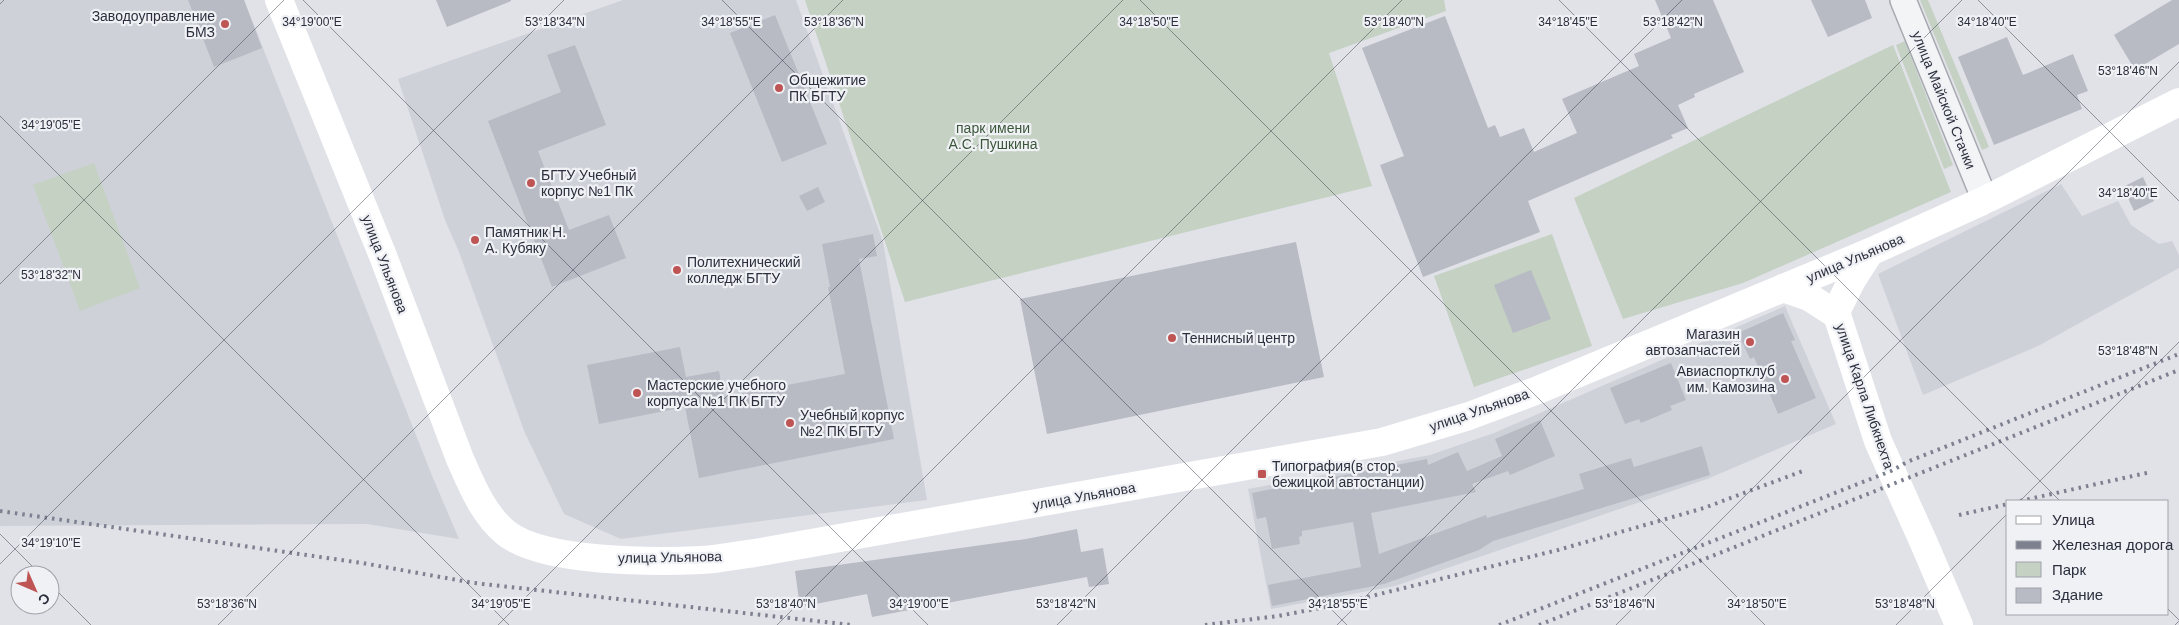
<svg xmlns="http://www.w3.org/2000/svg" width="2179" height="625" font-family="Helvetica,sans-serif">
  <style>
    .built { fill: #cfd1d9 }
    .green { fill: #c4d1c3 }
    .building { fill: #b8bbc4 }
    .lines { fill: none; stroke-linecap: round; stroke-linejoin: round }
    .street-casing { stroke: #a7a9b1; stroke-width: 28 }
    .street { stroke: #f3f4f6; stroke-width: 25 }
    .secondary { stroke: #fff; stroke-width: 28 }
    .rail { stroke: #7c808f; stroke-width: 4; stroke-dasharray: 2.5 5; stroke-linecap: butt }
    .ticks { fill: none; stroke: #2b2f3d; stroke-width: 1; stroke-opacity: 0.45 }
    .poi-dot { fill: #be5554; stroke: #f0f1f5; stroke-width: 2 }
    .labels { text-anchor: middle; stroke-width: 4.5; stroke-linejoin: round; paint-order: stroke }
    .poi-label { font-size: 14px; fill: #2b2f3d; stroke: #f0f1f5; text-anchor: start }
    .street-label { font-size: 14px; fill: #2b2f3d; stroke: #f0f1f5 }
    .park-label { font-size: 14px; fill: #3b573a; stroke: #f0f1f5 }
    .ticks-label { font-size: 12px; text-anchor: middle; fill: #2b2f3d; stroke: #f0f1f5; stroke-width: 4.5; stroke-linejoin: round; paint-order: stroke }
  </style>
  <rect width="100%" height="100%" fill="#e1e2e8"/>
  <!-- built -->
  <g class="built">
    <polygon points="0,0 244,0 433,478 459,539 367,524 0,526"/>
    <polygon points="623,0 796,0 883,242 927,500 621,539 564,514 525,433 459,252 445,220 398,79"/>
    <polygon points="2061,184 2082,216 2118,201 2131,225 2159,244 2172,241 2179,255 2179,268 2038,346 1923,395 1878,274"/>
    <polygon points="1785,306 1836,424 1707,479 1395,586 1271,609 1248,489 1430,455 1494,433"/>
  </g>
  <!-- green -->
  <g class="green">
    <polygon points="805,0 1444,0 1446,11 1329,53 1372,186 905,302"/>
    <polygon points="1920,0 1928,0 1989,147 1982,150"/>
    <polygon points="1905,41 1953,165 1944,169 1896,45"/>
    <polygon points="1893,45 1951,192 1743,283 1623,319 1574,198"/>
    <polygon points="94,163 140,288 80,311 33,185"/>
    <polygon points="1552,234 1592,346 1474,387 1434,276"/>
  </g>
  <!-- building -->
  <g class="building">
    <polygon points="188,0 244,0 262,48 214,67"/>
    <polygon points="436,0 511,0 511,1 447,27"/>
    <polygon points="1655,0 1713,0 1744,72 1694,94 1695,97 1678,105 1688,128 1671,135 1673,138 1528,201 1540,232 1423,277 1380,165 1404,156 1362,48 1445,16 1488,128 1495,125 1500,137 1524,128 1534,152 1577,133 1562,99 1639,66 1634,54 1671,38"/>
    <polygon points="1811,0 1865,0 1872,18 1828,37"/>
    <polygon points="2172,0 2179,0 2179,44 2135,70 2114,35"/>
    <polygon points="775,15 827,144 782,162 730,33"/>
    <polygon points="2007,37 2023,75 2073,54 2088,91 2077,95 2082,109 1994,145 1958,57"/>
    <polygon points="575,45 606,125 538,151 569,230 609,215 626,258 552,287 488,121 561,92 547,55"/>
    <polygon points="2143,177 2154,201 2134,211 2123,187"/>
    <polygon points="818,187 825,202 807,211 799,196"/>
    <polygon points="873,234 877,256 859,259 894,439 699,478 685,407 599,424 587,365 680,347 686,377 719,371 724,397 845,374 828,287 830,287 822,244"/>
    <polygon points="1296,242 1324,377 1047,434 1020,299"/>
    <polygon points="1531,270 1551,319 1513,333 1494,285"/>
    <polygon points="1783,313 1795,340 1791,341 1816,398 1778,414 1754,357 1750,359 1738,333"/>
    <polygon points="1671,363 1686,400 1670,406 1672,410 1641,423 1639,419 1625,424 1610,388"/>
    <polygon points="1540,420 1555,456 1510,475 1508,471 1472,484 1476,492 1371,513 1379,554 1486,515 1487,518 1584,489 1579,474 1631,458 1634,467 1702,446 1710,475 1493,541 1479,550 1384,584 1272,606 1268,585 1361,567 1353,522 1302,531 1302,536 1299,537 1300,544 1272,549 1266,517 1257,519 1252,493 1427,459 1428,465 1458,452 1467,471 1502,456 1495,439"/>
    <polygon points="1077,529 1081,552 1103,548 1109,584 1089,587 1087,577 872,617 867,594 800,607 795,571 1026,539"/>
  </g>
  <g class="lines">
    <!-- street casing -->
    <g class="street-casing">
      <polyline id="street" points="1903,0 1985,200"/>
    </g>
    <!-- street -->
    <use href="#street" class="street"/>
    <!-- secondary -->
    <g class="secondary">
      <path d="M279,0l104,256 77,203c12,27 23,55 46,74 38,30 148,29 196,27 18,-1 36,-5 53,-7l627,-111 87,-26 69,-26 332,-138 115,-52 194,-98"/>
      <polyline points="1870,252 1852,280 1837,310 1837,315 1878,441 1923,541 1959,625"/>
      <polyline points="1783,288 1809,297 1837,315"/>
    </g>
    <!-- rail -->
    <g class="rail">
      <polyline points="2020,501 2151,472"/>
      <polyline points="0,511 362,563 474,583 852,625"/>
      <polyline points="1959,515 2008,504"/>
      <polyline points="1205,625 1278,616 1331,606 1558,550 1704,508 1803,471"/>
      <polyline points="1499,625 1891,471 1907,462 2179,354"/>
      <polyline points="1539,625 2179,370"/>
    </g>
  </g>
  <!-- ticks -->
  <path class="ticks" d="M303,0l625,625M722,0l625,625M1140,0l625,625M1559,0l501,501M1978,0l201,201M0,4l4,-4M0,116l509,509M0,284l284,-284M2020,501l159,-159M0,534l41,41M0,564l564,-564M50,584l41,41M2168,609l11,11M218,625l625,-625M498,625l625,-625M777,625l625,-625M1057,625l625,-625M1337,625l625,-625M1616,625l563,-563M1896,625l112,-112M2175,625l4,-4"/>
  <!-- markers -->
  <g class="poi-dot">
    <circle cx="225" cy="24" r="5"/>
    <circle cx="779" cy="88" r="5"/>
    <circle cx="531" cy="183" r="5"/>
    <circle cx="475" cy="240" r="5"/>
    <circle cx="677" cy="270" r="5"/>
    <circle cx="1172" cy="338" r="5"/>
    <circle cx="1750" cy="342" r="5"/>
    <circle cx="1785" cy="379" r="5"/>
    <circle cx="637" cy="393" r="5"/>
    <circle cx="790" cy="423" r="5"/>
    <rect x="1257" y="469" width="10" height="10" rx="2.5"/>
  </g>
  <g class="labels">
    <!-- poi labels -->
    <g class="poi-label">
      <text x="215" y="21" text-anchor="end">Заводоуправление<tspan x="215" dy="16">БМЗ</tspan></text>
      <text x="789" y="85">Общежитие<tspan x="789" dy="16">ПК БГТУ</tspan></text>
      <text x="541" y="180">БГТУ Учебный<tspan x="541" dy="16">корпус №1 ПК</tspan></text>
      <text x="485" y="237">Памятник Н.<tspan x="485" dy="16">А. Кубяку</tspan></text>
      <text x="687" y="267">Политехнический<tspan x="687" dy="16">колледж БГТУ</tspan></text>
      <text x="1740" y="339" text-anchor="end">Магазин<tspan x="1740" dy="16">автозапчастей</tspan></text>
      <text x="1182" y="343">Теннисный центр</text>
      <text x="1775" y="376" text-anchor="end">Авиаспортклуб<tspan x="1775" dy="16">им. Камозина</tspan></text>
      <text x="647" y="390">Мастерские учебного<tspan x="647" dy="16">корпуса №1 ПК БГТУ</tspan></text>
      <text x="800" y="420">Учебный корпус<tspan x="800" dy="16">№2 ПК БГТУ</tspan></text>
      <text x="1272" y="471">Типография(в стор.<tspan x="1272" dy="16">бежицкой автостанции)</tspan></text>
    </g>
    <!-- street labels -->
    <g class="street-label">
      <text transform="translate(1944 100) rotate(68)" y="5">улица Майской Стачки</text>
      <text transform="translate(1855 258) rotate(-23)" y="5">улица Ульянова</text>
      <text transform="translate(385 264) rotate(69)" y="5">улица Ульянова</text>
      <text transform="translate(1865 396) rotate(71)" y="5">улица Карла Либкнехта</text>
      <text transform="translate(1479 410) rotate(-19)" y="5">улица Ульянова</text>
      <text transform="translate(1084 496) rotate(-10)" y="5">улица Ульянова</text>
      <text transform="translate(670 557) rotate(-1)" y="5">улица Ульянова</text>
    </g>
    <!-- park labels -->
    <g class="park-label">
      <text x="993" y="133">парк имени<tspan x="993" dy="16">А.С. Пушкина</tspan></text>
    </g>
  </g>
  <g class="ticks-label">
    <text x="312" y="26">34°19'00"E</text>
    <text x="555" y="26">53°18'34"N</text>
    <text x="731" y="26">34°18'55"E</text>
    <text x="834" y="26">53°18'36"N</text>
    <text x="1149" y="26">34°18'50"E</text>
    <text x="1394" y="26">53°18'40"N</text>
    <text x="1568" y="26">34°18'45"E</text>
    <text x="1673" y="26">53°18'42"N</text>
    <text x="1987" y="26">34°18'40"E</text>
    <text x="2128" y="75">53°18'46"N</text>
    <text x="51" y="129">34°19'05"E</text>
    <text x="2128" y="197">34°18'40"E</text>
    <text x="51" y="279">53°18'32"N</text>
    <text x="2128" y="355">53°18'48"N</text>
    <text x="51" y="547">34°19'10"E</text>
    <text x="227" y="608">53°18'36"N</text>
    <text x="501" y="608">34°19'05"E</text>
    <text x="786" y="608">53°18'40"N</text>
    <text x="919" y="608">34°19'00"E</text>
    <text x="1066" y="608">53°18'42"N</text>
    <text x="1338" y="608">34°18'55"E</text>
    <text x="1625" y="608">53°18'46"N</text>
    <text x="1757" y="608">34°18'50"E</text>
    <text x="1905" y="608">53°18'48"N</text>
  </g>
  <!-- legend -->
  <rect x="2006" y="500" width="162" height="115" fill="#f0f1f5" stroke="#a1a3ab"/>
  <rect x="2016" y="516" width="25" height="8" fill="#ffffff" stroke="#a1a3ab"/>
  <text x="2052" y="525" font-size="15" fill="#2b2f3d">Улица</text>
  <rect x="2016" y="541" width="25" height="8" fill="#7c808f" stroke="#a1a3ab"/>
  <text x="2052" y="550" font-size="15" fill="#2b2f3d">Железная дорога</text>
  <rect x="2016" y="562" width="25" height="15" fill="#c4d1c3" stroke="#a1a3ab"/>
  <text x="2052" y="575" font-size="15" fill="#2b2f3d">Парк</text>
  <rect x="2016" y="588" width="25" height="15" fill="#b8bbc4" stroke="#a1a3ab"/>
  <text x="2052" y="600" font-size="15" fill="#2b2f3d">Здание</text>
  <!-- north arrow -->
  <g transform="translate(35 590) rotate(135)"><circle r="24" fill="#f0f1f5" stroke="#a1a3ab"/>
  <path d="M0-4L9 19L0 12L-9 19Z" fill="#be5554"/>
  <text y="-8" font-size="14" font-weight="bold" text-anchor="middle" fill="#2b2f3d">С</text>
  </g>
</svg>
